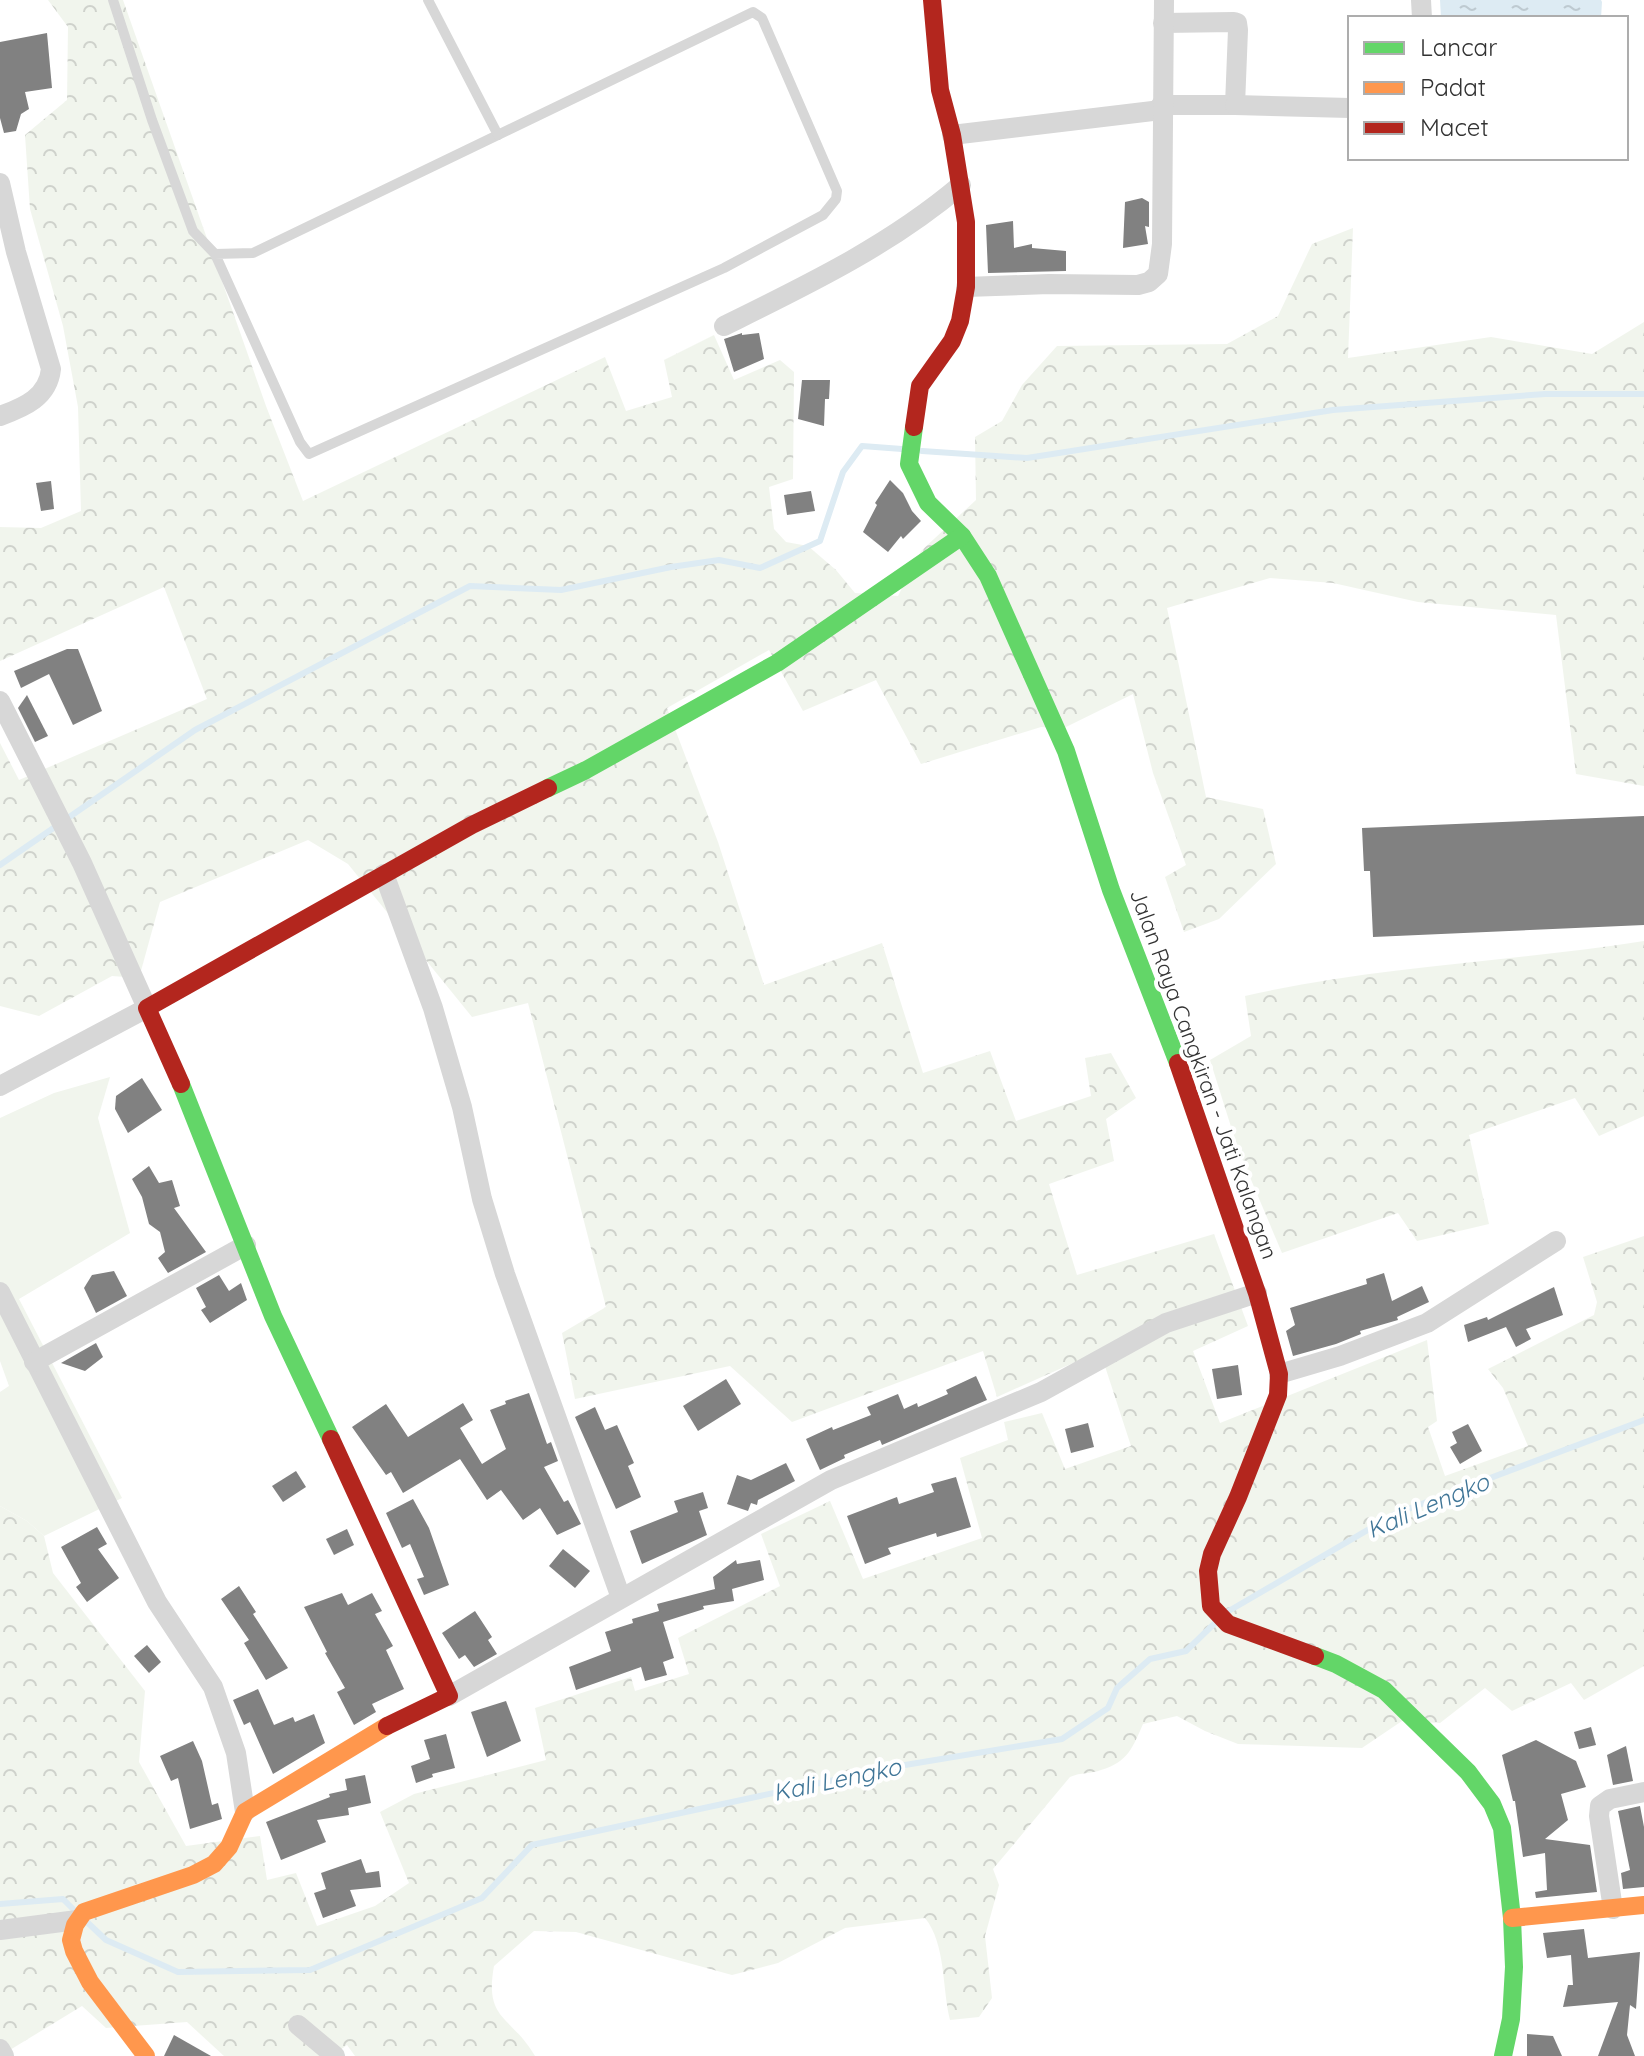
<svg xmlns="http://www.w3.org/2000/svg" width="1644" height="2056" font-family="Quicksand,sans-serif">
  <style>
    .green { fill: #f1f5ed }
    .forest { fill: url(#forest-crowns) }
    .water { fill: url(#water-ripples) }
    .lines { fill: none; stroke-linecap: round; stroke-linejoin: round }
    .stream { stroke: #ddebf3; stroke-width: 6 }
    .building { fill: #818181 }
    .lane { stroke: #d7d7d7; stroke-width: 10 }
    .street { stroke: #d7d7d7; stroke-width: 20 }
    .fast { stroke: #63d668; stroke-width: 18 }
    .slow { stroke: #ff974d; stroke-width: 18 }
    .jam { stroke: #b3261e; stroke-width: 18 }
    .labels { text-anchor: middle; stroke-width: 8; stroke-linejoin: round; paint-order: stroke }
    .street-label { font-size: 22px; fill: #333; stroke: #fff }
    .water-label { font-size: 24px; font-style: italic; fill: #3f7597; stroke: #fff }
  </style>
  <defs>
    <pattern id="forest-crowns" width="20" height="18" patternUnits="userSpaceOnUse" patternTransform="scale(2)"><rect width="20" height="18" fill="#f1f5ed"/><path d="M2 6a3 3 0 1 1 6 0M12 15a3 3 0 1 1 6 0" fill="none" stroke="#cfd2cc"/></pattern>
    <pattern id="water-ripples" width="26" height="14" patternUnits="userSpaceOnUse" patternTransform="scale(2)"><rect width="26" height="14" fill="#ddebf3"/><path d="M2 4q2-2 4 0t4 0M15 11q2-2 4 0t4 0" fill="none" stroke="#becad1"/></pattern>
  </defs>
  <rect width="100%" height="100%" fill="#fff"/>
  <!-- green -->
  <polygon class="green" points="110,1077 98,1118 130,1233 19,1299 122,1498 44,1536 27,1521 0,1506 0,1392 9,1386 0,1361 0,1118 54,1093"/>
  <!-- forest -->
  <g class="forest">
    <path d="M48,0h75l143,406 37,95 302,-144 21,54 46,-14 -8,-37 50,-25 20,45 46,-20 14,12 -1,107 -24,8 5,42 12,13 22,4 28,24 19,23 43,3 23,-45 55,-51 -1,-63 27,-16 20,-36 35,-39 170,-2 51,-28 34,-72 41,-16 -5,130 143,-21 101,17 52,-32v464l-68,-12 -20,-159 -138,-13 -85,-19 -63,-5 -103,30 39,189 57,12 13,55 -57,55 -35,13 -19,-55 21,-12 -33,-92 -20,-79 -69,34 -23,-1 -120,37 -45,-84 -73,31 -34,-61 -102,58 51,134 46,143 118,-42 41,130 67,-22 26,70 75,-25 -6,-38 26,-5 25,45 -30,21 8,42 -65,23 28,91 137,-41 34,92 -55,25 27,72 207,-83 10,81 -9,6 17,49 83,-30 -25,-58 -15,-19 106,-54 3,-13 -14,-45 61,-21v430l-60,34 -13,-17 -59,28 -27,-23 -45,35 -38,-2 -40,27 -124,-4 -33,-13 -28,-15 -34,8c-10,23 -15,38 -42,46 -10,4 -20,2 -31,7l-77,92 6,16 -14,51 7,62 -13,19 -29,3c-8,-32 -4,-76 -25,-102l-80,10 -67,35 -46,12 -156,-43 -42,-1 -40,35c-10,55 17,49 41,90h-180l-8,-11 -15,11h-108l-37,-34 -81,6 -24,-22 -82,50v-550l27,15 17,15 9,37 92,118 -6,71 47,84 74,-10 7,44 29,-7 21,53 58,-20 34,-23 -29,-71 34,-18 132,-34 -11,-52 96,-31 4,14 54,-17 -11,-36 102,-52 -19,-52 69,-33 33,78 119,-41 -22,-80 48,-18 -4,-18 38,-9 23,56 66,-23 -31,-95 -103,46 -14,-46 -191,71 -62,-56 -155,33 -13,-66 44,-26 -78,-304 -56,14 -124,-153 -40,-24 -148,62 -21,76 -27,-2 -73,40 -39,-10v-263l19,37 188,-81 -43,-112 -164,74v-134l41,1 40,-17 -3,-104 -15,-81 -33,-117 -5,-74 42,-35 1,-73z"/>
    <path d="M1644,941v175l-45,20 -24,-38 -106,37 20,89 -72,17 -19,-28 -116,40 -44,-104 -28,-89 41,-24 -6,-40c131,-30 267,-34 399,-55z"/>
  </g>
  <!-- water -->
  <polygon class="water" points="1440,0 1601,0 1602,2 1601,18 1441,18"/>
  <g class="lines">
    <!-- stream -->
    <g class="stream">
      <polyline points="922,451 1027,458 1333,410 1545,394 1644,394"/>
      <polyline points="0,865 195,730 470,586 561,590 671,567 719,560 760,568 820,541 843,472 862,446 902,449"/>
      <polyline points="1227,1612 1395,1514 1644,1420"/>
      <polyline points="0,1904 63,1899 73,1909"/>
      <polyline points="87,1922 106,1940 178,1972 310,1970 482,1898 532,1845 899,1766 1062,1739 1108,1708 1117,1688 1150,1659 1186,1651 1216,1622"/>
    </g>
  </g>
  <!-- building -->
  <g class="building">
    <polygon points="47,33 52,88 25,92 29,109 21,114 16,131 4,133 0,118 0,42"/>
    <polygon points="1142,198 1149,202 1149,227 1145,226 1148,244 1123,248 1125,202"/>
    <polygon points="1013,221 1014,248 1032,244 1032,248 1066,251 1066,271 988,273 986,225"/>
    <polygon points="742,333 742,335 759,333 764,359 734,372 724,339"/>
    <polygon points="802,380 830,380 829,399 825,399 824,426 798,419"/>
    <polygon points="890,480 903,493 912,511 921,521 903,539 901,536 888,552 863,532 877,505 875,503"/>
    <polygon points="51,481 54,509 41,511 36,483"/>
    <polygon points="811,491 815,511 787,515 784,495"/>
    <polygon points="67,649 78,649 102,711 73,725 49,674 21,688 14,671"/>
    <polygon points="27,695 48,736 35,742 18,708"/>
    <polygon points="1644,816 1644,925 1373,937 1370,871 1364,871 1362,828"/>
    <polygon points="142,1078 162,1110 128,1133 115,1109 116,1096"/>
    <polygon points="149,1166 159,1183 172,1180 180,1206 174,1208 206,1252 168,1273 158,1258 165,1252 160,1232 149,1224 142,1197 132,1179"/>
    <polygon points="114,1271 127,1296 96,1313 84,1288 92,1275"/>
    <polygon points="1384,1273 1392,1301 1422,1286 1429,1302 1397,1317 1398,1320 1360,1331 1361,1334 1336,1344 1293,1356 1286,1331 1295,1325 1290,1308 1367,1284 1366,1279"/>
    <polygon points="219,1275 229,1291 241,1283 247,1300 210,1323 201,1310 206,1307 196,1288"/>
    <polygon points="1554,1287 1563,1315 1526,1329 1531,1339 1516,1347 1506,1327 1468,1342 1464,1325 1487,1317 1488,1320"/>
    <polygon points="96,1343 103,1357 85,1371 61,1363"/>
    <polygon points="1238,1365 1242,1395 1217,1399 1212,1369"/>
    <polygon points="976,1376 987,1400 882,1445 880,1440 844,1455 845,1458 820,1470 806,1439 832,1427 833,1430 871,1415 867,1407 898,1394 904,1409 917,1403 918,1407 948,1394 946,1390"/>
    <polygon points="726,1379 741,1404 698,1431 683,1406"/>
    <polygon points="529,1393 547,1444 551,1442 558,1461 544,1467 564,1502 568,1500 581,1524 557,1535 540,1508 523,1520 501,1490 487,1500 460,1459 403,1493 391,1472 386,1475 352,1427 386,1404 408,1437 463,1403 473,1420 460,1428 482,1464 506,1449 490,1410 506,1404 505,1401"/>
    <polygon points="595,1407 605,1430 617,1425 634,1463 628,1466 641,1497 616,1509 575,1417"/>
    <polygon points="1088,1423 1094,1447 1071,1453 1065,1429"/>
    <polygon points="1468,1424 1482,1451 1460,1464 1450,1447 1457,1443 1452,1432"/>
    <polygon points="786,1463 795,1481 758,1500 757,1505 751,1503 748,1511 727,1504 737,1475 751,1480"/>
    <polygon points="296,1471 306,1487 283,1502 272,1486"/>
    <polygon points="956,1477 971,1527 937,1537 936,1533 888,1548 891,1554 865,1564 847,1516 897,1497 899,1504 934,1492 931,1484"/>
    <polygon points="703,1492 708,1508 699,1511 707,1535 642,1564 630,1531 678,1512 674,1501"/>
    <polygon points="413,1499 429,1528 449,1585 424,1595 417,1579 424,1577 410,1544 402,1548 386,1513"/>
    <polygon points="97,1527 107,1544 98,1549 119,1578 87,1602 76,1587 81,1583 61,1547"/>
    <polygon points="347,1529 354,1545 334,1555 326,1539"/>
    <polygon points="563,1549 590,1571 575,1588 549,1566"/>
    <polygon points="736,1560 737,1564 760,1560 764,1580 732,1589 734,1601 703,1606 704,1609 663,1622 674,1658 663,1662 667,1675 645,1681 641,1667 576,1690 569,1667 611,1651 605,1632 633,1623 632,1619 659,1611 657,1604 715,1589 713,1577"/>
    <polygon points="239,1586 256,1612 253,1614 288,1668 266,1680 244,1643 249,1640 221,1599"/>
    <polygon points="342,1593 348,1605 372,1593 382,1611 375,1614 393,1646 386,1650 404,1689 372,1704 376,1712 354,1725 337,1692 345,1688 325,1653 327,1652 304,1607"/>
    <polygon points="475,1611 492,1637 488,1640 497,1654 474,1667 465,1655 459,1659 442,1633"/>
    <polygon points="147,1645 161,1662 149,1673 134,1656"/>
    <polygon points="258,1689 274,1725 293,1717 295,1722 314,1714 325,1743 273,1774 250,1722 244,1725 233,1700"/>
    <polygon points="506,1701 521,1741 487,1757 471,1712"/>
    <polygon points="1591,1727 1596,1745 1579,1749 1574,1732"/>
    <polygon points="446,1734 455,1768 432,1774 433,1777 416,1783 411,1766 430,1759 424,1740"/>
    <polygon points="1536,1740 1576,1761 1586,1787 1561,1794 1568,1820 1545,1839 1590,1845 1597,1892 1536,1898 1535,1892 1547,1890 1545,1853 1523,1857 1515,1801 1513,1801 1502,1755"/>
    <polygon points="193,1741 202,1761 212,1805 218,1803 222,1819 190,1829 178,1778 171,1781 160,1756"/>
    <polygon points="1626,1746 1633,1781 1613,1785 1607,1755"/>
    <polygon points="365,1775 371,1803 348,1808 349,1815 317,1820 326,1842 281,1860 266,1822 330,1797 329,1794 347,1790 345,1779"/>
    <polygon points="1640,1806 1644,1827 1644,1887 1623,1889 1621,1873 1630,1870 1618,1811"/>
    <polygon points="361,1859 366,1873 379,1871 381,1887 350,1890 356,1906 323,1918 314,1893 326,1889 321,1873"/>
    <polygon points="1584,1929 1588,1958 1640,1952 1636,2009 1630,2005 1627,2035 1635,2056 1598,2056 1618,2002 1563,2007 1568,1985 1573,1985 1571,1955 1547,1958 1543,1933"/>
    <polygon points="1527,2034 1553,2036 1562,2056 1527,2056"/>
    <polygon points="174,2035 211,2056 164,2056"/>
  </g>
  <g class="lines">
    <!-- lane -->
    <g class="lane">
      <polyline points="113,0 152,120 193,231 215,254 253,253 753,12 762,18 837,191 836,199 823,215 724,268 309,454 300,442 215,254"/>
      <polyline points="428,0 498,135"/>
    </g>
    <!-- street -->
    <g class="street">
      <polyline points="1421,0 1422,18"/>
      <polyline points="1161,105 1235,105 1238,30 1237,23 1234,22 1163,23"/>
      <polyline points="1235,105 1350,108"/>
      <polyline points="952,135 1161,110"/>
      <path d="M0,183l16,69 35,117c-3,28 -26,38 -51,47"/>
      <polyline points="966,287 1049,284 1138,285 1149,282 1158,274 1162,244 1164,0"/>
      <path d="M724,326c83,-41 165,-80 237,-141"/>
      <polyline points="0,701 82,863 147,1008 0,1086"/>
      <polyline points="384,874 433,1008 462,1107 482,1199 505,1274 621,1598"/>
      <polyline points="0,1292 157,1602 213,1687 236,1753 245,1812"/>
      <polyline points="34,1362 246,1245"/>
      <polyline points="1279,1374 1340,1356 1427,1323 1556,1241"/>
      <polyline points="449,1696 831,1480 1041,1392 1166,1323 1257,1293"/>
      <polyline points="1613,1909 1599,1816 1600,1806 1610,1799 1644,1792"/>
      <polyline points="0,1930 77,1920"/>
      <polyline points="298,2025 335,2056"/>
      <polyline points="0,2049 4,2056"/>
    </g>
    <!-- fast -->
    <g class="fast">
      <polyline points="914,427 909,464 928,503 962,536 988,576 1066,751 1111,890 1178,1063"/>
      <polyline points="548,788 586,770 777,663 962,536"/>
      <polyline points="181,1084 273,1316 331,1439"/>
      <polyline points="1315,1656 1336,1664 1384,1690 1468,1772 1492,1804 1502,1828 1512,1918 1514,1967 1511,2019 1503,2056"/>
    </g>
    <!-- slow -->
    <g class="slow">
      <polyline points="1512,1918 1644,1905"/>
      <polyline points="146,2056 90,1982 74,1951 71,1940 75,1925 84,1912 193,1875 214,1864 229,1847 245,1812 387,1726"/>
    </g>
    <!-- jam -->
    <g class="jam">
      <polyline points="914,427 920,386 952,341 960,321 966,287 966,222 952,135 940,90 932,0"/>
      <polyline points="1178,1063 1257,1293 1279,1374 1278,1395 1238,1497 1212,1554 1208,1571 1211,1606 1228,1624 1315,1656"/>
      <polyline points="181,1084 147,1008 472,825 548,788"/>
      <polyline points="331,1439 449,1696 387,1726"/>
    </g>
  </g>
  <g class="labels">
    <!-- street labels -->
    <g class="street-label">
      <text transform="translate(1204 1074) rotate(70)" y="8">Jalan Raya Cangkiran - Jati Kalangan</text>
    </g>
    <!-- water labels -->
    <g class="water-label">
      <text transform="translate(1428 1506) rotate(-23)" y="8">Kali Lengko</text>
      <text transform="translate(837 1780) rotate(-12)" y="8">Kali Lengko</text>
    </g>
  </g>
  <!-- legend -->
  <rect x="1348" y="16" width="280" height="144" fill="#ffffff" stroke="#adadad" stroke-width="2"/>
  <rect x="1364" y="42" width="40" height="12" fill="#63d668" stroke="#adadad" stroke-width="2"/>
  <text x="1420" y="56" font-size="24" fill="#333333">Lancar</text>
  <rect x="1364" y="82" width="40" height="12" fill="#ff974d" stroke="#adadad" stroke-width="2"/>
  <text x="1420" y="96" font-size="24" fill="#333333">Padat</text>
  <rect x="1364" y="122" width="40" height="12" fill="#b3261e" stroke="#adadad" stroke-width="2"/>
  <text x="1420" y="136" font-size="24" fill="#333333">Macet</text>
</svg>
